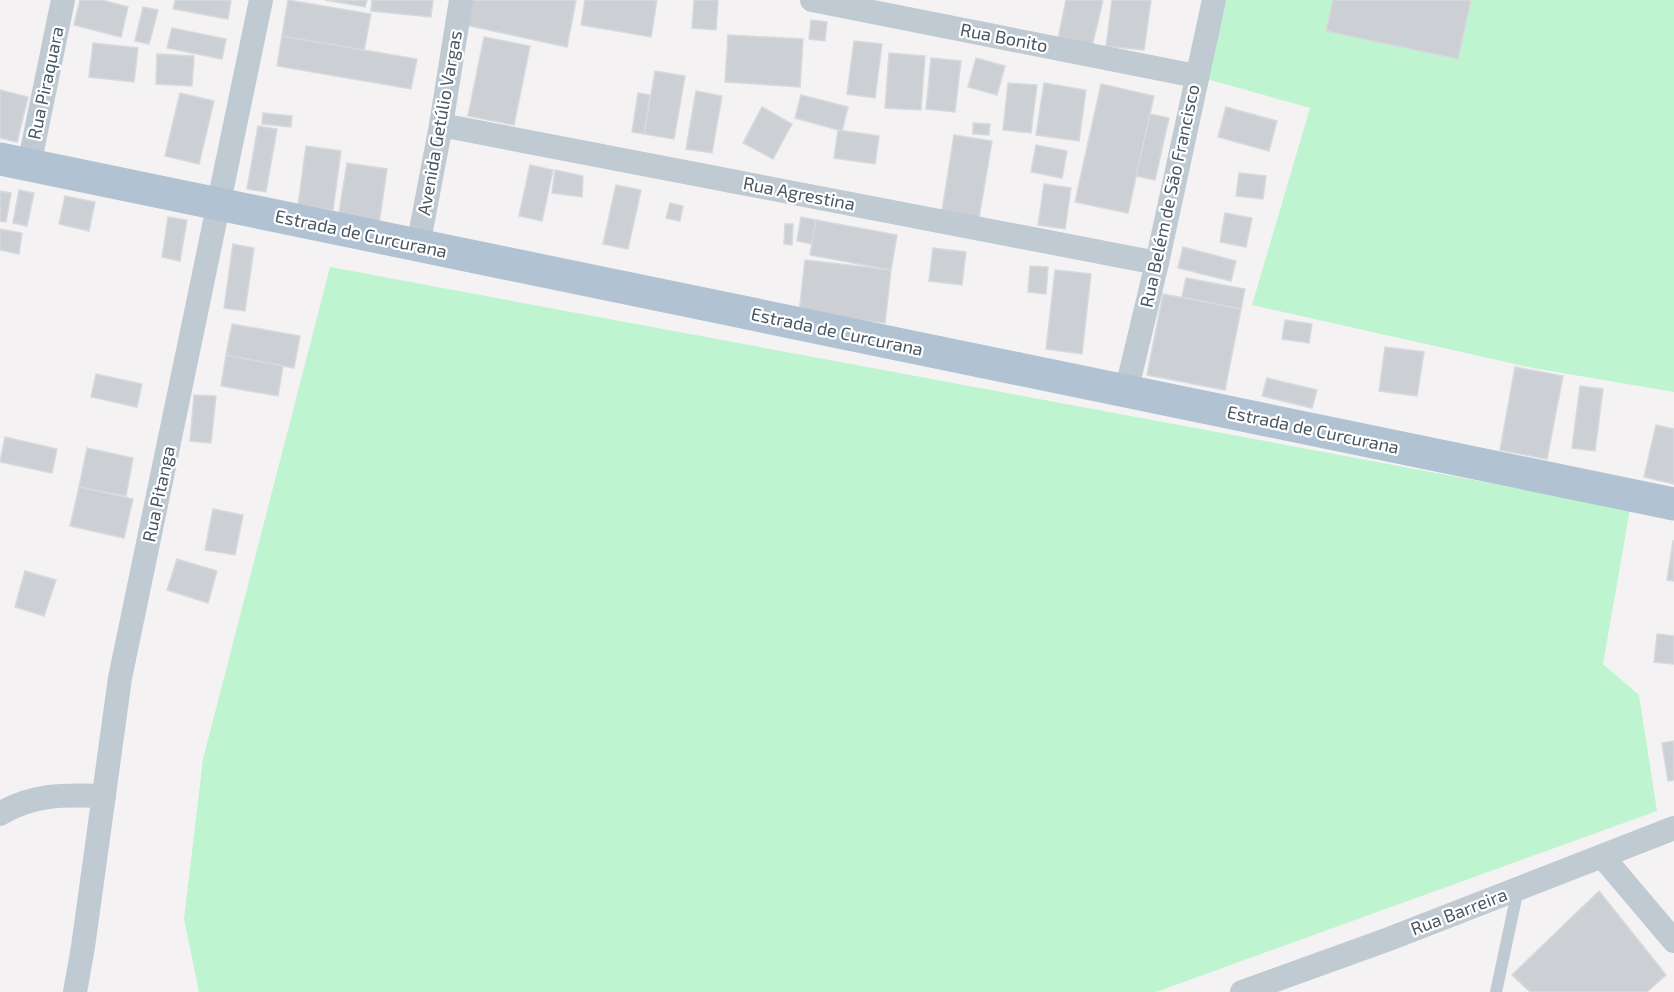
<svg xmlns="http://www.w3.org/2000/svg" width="1674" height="992" font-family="'Exo 2',sans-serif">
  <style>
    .green { fill: #bff4d1 }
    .building { fill: #ccd0d5; stroke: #d6d9de; stroke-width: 1.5 }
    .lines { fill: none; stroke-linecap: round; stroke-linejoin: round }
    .service { stroke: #bfcad3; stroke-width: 12 }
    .minor { stroke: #bfcad3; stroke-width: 24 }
    .primary { stroke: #b1c3d3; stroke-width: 33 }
    .labels { text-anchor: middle; stroke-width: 4.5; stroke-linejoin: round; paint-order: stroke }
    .street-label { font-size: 18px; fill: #485762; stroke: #fff }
  </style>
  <rect width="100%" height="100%" fill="#f5f2f3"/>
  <!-- green -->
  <g class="green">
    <polygon points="1215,0 1674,0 1674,392 1533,368 1252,305 1310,108 1196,76"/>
    <polygon points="330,267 1630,509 1603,664 1639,695 1657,811 1156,992 199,992 184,919 203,759"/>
  </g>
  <!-- building -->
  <g class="building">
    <polygon points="80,0 102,0 128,7 121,37 74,25"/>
    <polygon points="175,0 231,0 228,19 173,9"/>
    <polygon points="288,0 371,14 364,51 282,36"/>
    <polygon points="325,0 367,0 365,7"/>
    <polygon points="372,0 433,0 431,17 371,11"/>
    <polygon points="464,0 576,0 567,47 461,24"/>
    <polygon points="585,0 657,0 651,37 581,25"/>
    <polygon points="694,0 718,0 716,30 692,28"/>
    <polygon points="1066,0 1103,0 1092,47 1058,39"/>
    <polygon points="1112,0 1151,0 1144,50 1106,46"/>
    <polygon points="1333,0 1471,0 1458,59 1326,31"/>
    <polygon points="143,7 158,10 149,44 135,41"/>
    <polygon points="811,20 827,22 825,41 809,39"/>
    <polygon points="172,28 226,39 222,59 167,48"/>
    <polygon points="728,35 803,39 800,87 725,82"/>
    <polygon points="282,36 417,59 411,89 277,66"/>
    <polygon points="484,37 530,46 514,125 468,116"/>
    <polygon points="854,41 882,44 875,98 847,94"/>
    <polygon points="93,43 138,48 134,82 89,77"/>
    <polygon points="889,53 925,56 921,110 885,108"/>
    <polygon points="157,54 194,56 192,86 156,84"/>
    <polygon points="931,58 961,61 955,112 926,109"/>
    <polygon points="976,58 1005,66 997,95 968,87"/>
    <polygon points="655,71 685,76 674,139 644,134"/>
    <polygon points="1008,83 1037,85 1031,133 1003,130"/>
    <polygon points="1044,83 1086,90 1079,141 1036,135"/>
    <polygon points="1101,84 1154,96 1128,213 1075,202"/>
    <polygon points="0,90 28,97 17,142 0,138"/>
    <polygon points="696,91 722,96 712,153 686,149"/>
    <polygon points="180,93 214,101 199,164 165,156"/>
    <polygon points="638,93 650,95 644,134 632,132"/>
    <polygon points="801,95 848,107 842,131 795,118"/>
    <polygon points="762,107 792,124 773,159 743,143"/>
    <polygon points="1226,107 1277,121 1269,151 1218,137"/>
    <polygon points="263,113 292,116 291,127 262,124"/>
    <polygon points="1150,114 1169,118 1155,180 1136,176"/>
    <polygon points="973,123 990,124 989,135 973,134"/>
    <polygon points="258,126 277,129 266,192 247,189"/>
    <polygon points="838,130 879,136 875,164 834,158"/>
    <polygon points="954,135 992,141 979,218 942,211"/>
    <polygon points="1036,145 1067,151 1062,178 1031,172"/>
    <polygon points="306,146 341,151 333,210 298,205"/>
    <polygon points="347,163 387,169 379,224 338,219"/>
    <polygon points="530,165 553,170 542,221 519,216"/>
    <polygon points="555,170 583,176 582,197 552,193"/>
    <polygon points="1239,173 1266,176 1263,199 1236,196"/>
    <polygon points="1044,184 1071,188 1065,229 1038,225"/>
    <polygon points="616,185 641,190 628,249 603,244"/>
    <polygon points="19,190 34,193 27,226 13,223"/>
    <polygon points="0,191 11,193 6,222 0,221"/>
    <polygon points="65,196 95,202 89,231 59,224"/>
    <polygon points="670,203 683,206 680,221 666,218"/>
    <polygon points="1225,213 1252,218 1246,247 1220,242"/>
    <polygon points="168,217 187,220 180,261 162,257"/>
    <polygon points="801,217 816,220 812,244 797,241"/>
    <polygon points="816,220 897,235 891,270 810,255"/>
    <polygon points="785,224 793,224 792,245 784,244"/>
    <polygon points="0,229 22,233 19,254 0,250"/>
    <polygon points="233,244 254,248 245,311 224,308"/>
    <polygon points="1183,247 1236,261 1231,281 1178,268"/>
    <polygon points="933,248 966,252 962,285 929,281"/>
    <polygon points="805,260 891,270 885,323 799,313"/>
    <polygon points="1030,266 1048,267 1046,294 1028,292"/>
    <polygon points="1055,270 1091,274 1082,354 1046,349"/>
    <polygon points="1186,278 1245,289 1241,309 1182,297"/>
    <polygon points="1163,294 1241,309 1225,390 1147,375"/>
    <polygon points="1285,320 1312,324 1309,343 1282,339"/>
    <polygon points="232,324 300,336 294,368 226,355"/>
    <polygon points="1385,347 1424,352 1417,396 1379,391"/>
    <polygon points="226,355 283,366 278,396 221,386"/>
    <polygon points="1515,367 1563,376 1547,459 1500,450"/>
    <polygon points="96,374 142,384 137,407 91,397"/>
    <polygon points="1267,378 1317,390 1312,408 1262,396"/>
    <polygon points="1580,386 1603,389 1595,451 1572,448"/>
    <polygon points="194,395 216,396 211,443 190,441"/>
    <polygon points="1656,425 1674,429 1674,484 1644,477"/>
    <polygon points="5,437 57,449 52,473 0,462"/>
    <polygon points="87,448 133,458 126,496 79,487"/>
    <polygon points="79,487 133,499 124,538 70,526"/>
    <polygon points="213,509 243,515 235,555 205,550"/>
    <polygon points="1673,541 1674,541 1674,581 1667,580"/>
    <polygon points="177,559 217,571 208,603 167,590"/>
    <polygon points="25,571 56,580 44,616 15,607"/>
    <polygon points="1657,634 1674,636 1674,664 1654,662"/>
    <polygon points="1674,741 1674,780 1668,781 1662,743"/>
    <polygon points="1599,891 1666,975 1647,992 1530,992 1512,975"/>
  </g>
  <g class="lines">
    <!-- service -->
    <polyline class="service" points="1496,992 1518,889"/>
    <!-- minor -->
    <g class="minor">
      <polyline points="812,0 1196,76"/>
      <polyline points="441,125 1157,263"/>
      <polyline points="29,165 63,0"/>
      <polyline points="418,246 441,125 461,0"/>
      <polyline points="1126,392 1157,263 1214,0"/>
      <path d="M0,814c33,-21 67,-19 104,-18"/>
      <polyline points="1602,856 1674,941"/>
      <polyline points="75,992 83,947 120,678 261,0"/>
      <polyline points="1242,992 1389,939 1674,828"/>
    </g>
    <!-- primary -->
    <polyline class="primary" points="0,159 1674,504"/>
  </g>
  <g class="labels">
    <!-- street labels -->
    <g class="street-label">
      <text transform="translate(1004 38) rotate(11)" y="6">Rua Bonito</text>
      <text transform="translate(46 83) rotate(-78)" y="6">Rua Piraquara</text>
      <text transform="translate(440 123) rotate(-80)" y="6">Avenida Getúlio Vargas</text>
      <text transform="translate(799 194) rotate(11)" y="6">Rua Agrestina</text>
      <text transform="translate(1170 196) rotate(-78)" y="6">Rua Belém de São Francisco</text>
      <text transform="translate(361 234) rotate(12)" y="6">Estrada de Curcurana</text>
      <text transform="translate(837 332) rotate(12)" y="6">Estrada de Curcurana</text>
      <text transform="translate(1313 430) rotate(12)" y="6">Estrada de Curcurana</text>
      <text transform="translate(159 494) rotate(-78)" y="6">Rua Pitanga</text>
      <text transform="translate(1459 912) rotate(-21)" y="6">Rua Barreira</text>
    </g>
  </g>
</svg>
